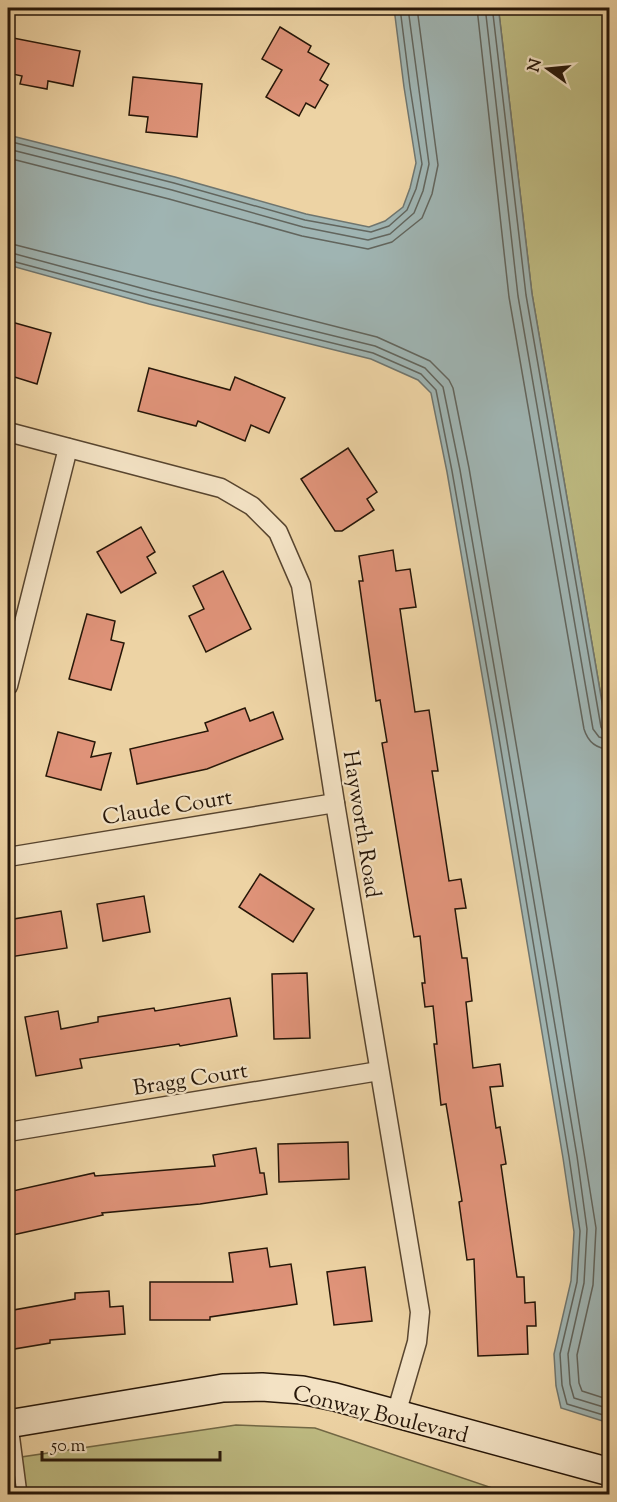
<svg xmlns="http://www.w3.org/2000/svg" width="617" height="1502" font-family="'Sorts Mill Goudy',serif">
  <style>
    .green { fill: #bebb82; stroke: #726845; stroke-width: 1.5 }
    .water { fill: #9fb4b2; stroke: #6f756e; stroke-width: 1.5 }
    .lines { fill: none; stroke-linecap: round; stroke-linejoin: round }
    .shore { stroke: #62655d; stroke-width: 1.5 }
    .building { fill: #df9379; stroke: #261608; stroke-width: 1.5 }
    .lane-casing { stroke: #58452f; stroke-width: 12 }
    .street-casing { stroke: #58452f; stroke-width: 21 }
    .secondary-casing { stroke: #261608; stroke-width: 30 }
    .lane { stroke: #f3e2c4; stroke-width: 9 }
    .street { stroke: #f3e2c4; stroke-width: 18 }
    .secondary { stroke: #f3e2c4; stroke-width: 27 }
    .labels { text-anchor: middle; stroke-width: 4.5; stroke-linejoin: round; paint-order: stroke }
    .street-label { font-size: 22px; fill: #261608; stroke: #f3e2c4 }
  </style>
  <rect width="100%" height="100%" fill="#edd3a4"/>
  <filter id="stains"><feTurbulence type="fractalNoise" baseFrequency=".00333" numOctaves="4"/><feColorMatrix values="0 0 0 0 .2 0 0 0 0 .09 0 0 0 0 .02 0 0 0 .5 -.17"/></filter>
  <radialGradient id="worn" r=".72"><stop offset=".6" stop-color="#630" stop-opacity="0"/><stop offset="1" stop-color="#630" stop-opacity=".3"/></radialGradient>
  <!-- green -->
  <g class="green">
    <polygon points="500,8 609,8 609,743 532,294 499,13"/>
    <polygon points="236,1425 315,1428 510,1494 8,1494 8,1459"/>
  </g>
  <!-- water -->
  <polygon class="water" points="394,8 500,8 499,13 532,294 609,743 609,1423 561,1408 556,1386 554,1354 571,1281 574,1232 563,1158 491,727 447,472 431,393 418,380 371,359 149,304 8,265 8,135 175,177 306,214 369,227 385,221 403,207 410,188 416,163 404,87"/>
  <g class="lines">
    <!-- shore -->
    <g class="shore">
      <path d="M477,8l32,289 75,432c4,13 12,20 26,20"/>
      <polyline points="487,8 486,15 518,296 593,729 599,737 610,740"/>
      <polyline points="494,8 493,14 526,295 601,727 604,732 610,733"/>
      <polyline points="8,141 174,183 305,220 371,232 389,226 407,210 416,189 422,164 410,87 400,8"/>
      <polyline points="8,149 172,190 303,227 368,240 390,234 414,213 423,191 429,164 408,8"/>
      <polyline points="8,158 169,199 302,236 368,249 392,242 422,218 432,194 438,165 417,8"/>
      <polyline points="8,243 377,337 430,361 449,380 453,388 469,468 557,984 596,1228 593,1285 577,1355 579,1383 582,1391 610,1400"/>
      <polyline points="8,252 152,291 375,346 425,368 443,387 460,470 504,724 577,1156 587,1229 584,1283 568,1354 570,1384 574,1398 610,1409"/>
      <polyline points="8,260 150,298 373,353 421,374 436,390 452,471 497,726 569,1157 580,1231 577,1282 560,1354 562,1385 567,1404 610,1417"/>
    </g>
  </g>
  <!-- building -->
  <g class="building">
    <polygon points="280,27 311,46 308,52 329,64 320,80 328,85 315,108 306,103 299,116 266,97 282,70 262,59"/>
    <polygon points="8,37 80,51 73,86 48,81 47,89 20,84 22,76 8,73"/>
    <polygon points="133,77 202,84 197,137 146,132 148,117 129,115"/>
    <polygon points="8,321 51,333 37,384 8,375"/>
    <polygon points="149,368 230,390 235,377 285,398 269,433 251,425 245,441 198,421 196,426 138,411"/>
    <polygon points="348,448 377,492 367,499 374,510 342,531 335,531 301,479"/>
    <polygon points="141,527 155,552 147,557 156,573 121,593 97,552"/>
    <polygon points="393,550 396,571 410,569 416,607 400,609 415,712 429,710 438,771 432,771 449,881 461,879 466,908 455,909 462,958 467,958 472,1001 466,1002 473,1068 500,1064 503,1086 490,1087 496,1128 500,1127 506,1164 501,1165 517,1277 524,1277 525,1303 535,1302 536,1326 527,1326 528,1354 478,1356 474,1259 467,1260 459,1202 462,1201 446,1104 441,1105 434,1044 437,1044 433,1006 425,1007 422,983 425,983 420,936 414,937 382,743 387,742 380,700 376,701 359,581 363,581 359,556"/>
    <polygon points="223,571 251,629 206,652 189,616 204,609 193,586"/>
    <polygon points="87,614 115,621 111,640 124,643 111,690 69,679"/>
    <polygon points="245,708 250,721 273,712 283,739 207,769 137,784 130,749 208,731 205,723"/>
    <polygon points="58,732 95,742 91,757 111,753 101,790 46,776"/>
    <polygon points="260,874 314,909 293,942 239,907"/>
    <polygon points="144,896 150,932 103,941 97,904"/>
    <polygon points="61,911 67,948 10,957 8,920"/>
    <polygon points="307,973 310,1038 274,1039 272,974"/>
    <polygon points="230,998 237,1036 180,1046 179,1044 80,1059 82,1068 36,1076 25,1017 58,1011 61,1029 98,1022 98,1017 154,1008 155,1011"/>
    <polygon points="348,1142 349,1179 279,1182 278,1144"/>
    <polygon points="256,1148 260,1173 264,1173 267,1194 200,1204 102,1213 103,1215 8,1236 8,1192 94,1173 95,1176 215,1166 213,1155"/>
    <polygon points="267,1248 270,1267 291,1264 297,1304 210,1317 210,1320 150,1320 150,1282 233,1282 229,1253"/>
    <polygon points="365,1267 372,1321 334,1325 327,1272"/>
    <polygon points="109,1291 110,1307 123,1306 125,1334 50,1340 50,1343 8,1350 8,1311 75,1299 75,1293"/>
  </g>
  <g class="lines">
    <!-- lane casing -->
    <g class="lane-casing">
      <polyline id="lane" points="13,1425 22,1494"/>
    </g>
    <!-- street casing -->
    <g class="street-casing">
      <g id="street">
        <polyline points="8,432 221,488 252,506 278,532 301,585 335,803 420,1312 417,1342 396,1414"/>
        <polyline points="8,686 68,448"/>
        <polyline points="8,857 335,803"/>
        <polyline points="8,1132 379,1071"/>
      </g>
    </g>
    <!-- secondary casing -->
    <g class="secondary-casing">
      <polyline id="secondary" points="8,1424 223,1388 262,1387 302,1390 335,1397 610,1472"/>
    </g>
    <!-- lane -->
    <use href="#lane" class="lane"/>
    <!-- street -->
    <use href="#street" class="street"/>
    <!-- secondary -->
    <use href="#secondary" class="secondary"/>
  </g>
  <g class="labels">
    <!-- street labels -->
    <g class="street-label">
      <text transform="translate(167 806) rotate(-9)" y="8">Claude Court</text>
      <text transform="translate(363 824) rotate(81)" y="8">Hayworth Road</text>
      <text transform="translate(190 1078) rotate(-9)" y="8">Bragg Court</text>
      <text transform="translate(381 1413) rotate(14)" y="8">Conway Boulevard</text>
    </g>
  </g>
  <!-- margin -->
  <rect width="617" height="1502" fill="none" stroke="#edd3a4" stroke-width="30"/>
  <rect x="9" y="9" width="599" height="1484" fill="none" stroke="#261608" stroke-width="3"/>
  <rect x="15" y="15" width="587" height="1472" fill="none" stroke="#261608" stroke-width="1.5"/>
  <!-- north arrow -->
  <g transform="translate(548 69) rotate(285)" stroke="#f3e2c4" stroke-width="4.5" paint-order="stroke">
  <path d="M0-4.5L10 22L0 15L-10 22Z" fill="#261608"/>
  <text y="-9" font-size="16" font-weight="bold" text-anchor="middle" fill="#261608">N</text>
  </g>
  <!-- scale -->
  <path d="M42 1451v9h178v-9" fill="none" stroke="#261608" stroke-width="3"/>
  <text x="51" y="1451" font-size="18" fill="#261608" stroke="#f3e2c4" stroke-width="4.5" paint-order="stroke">50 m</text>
  <rect width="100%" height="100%" filter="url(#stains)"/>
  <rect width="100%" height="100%" fill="url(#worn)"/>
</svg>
